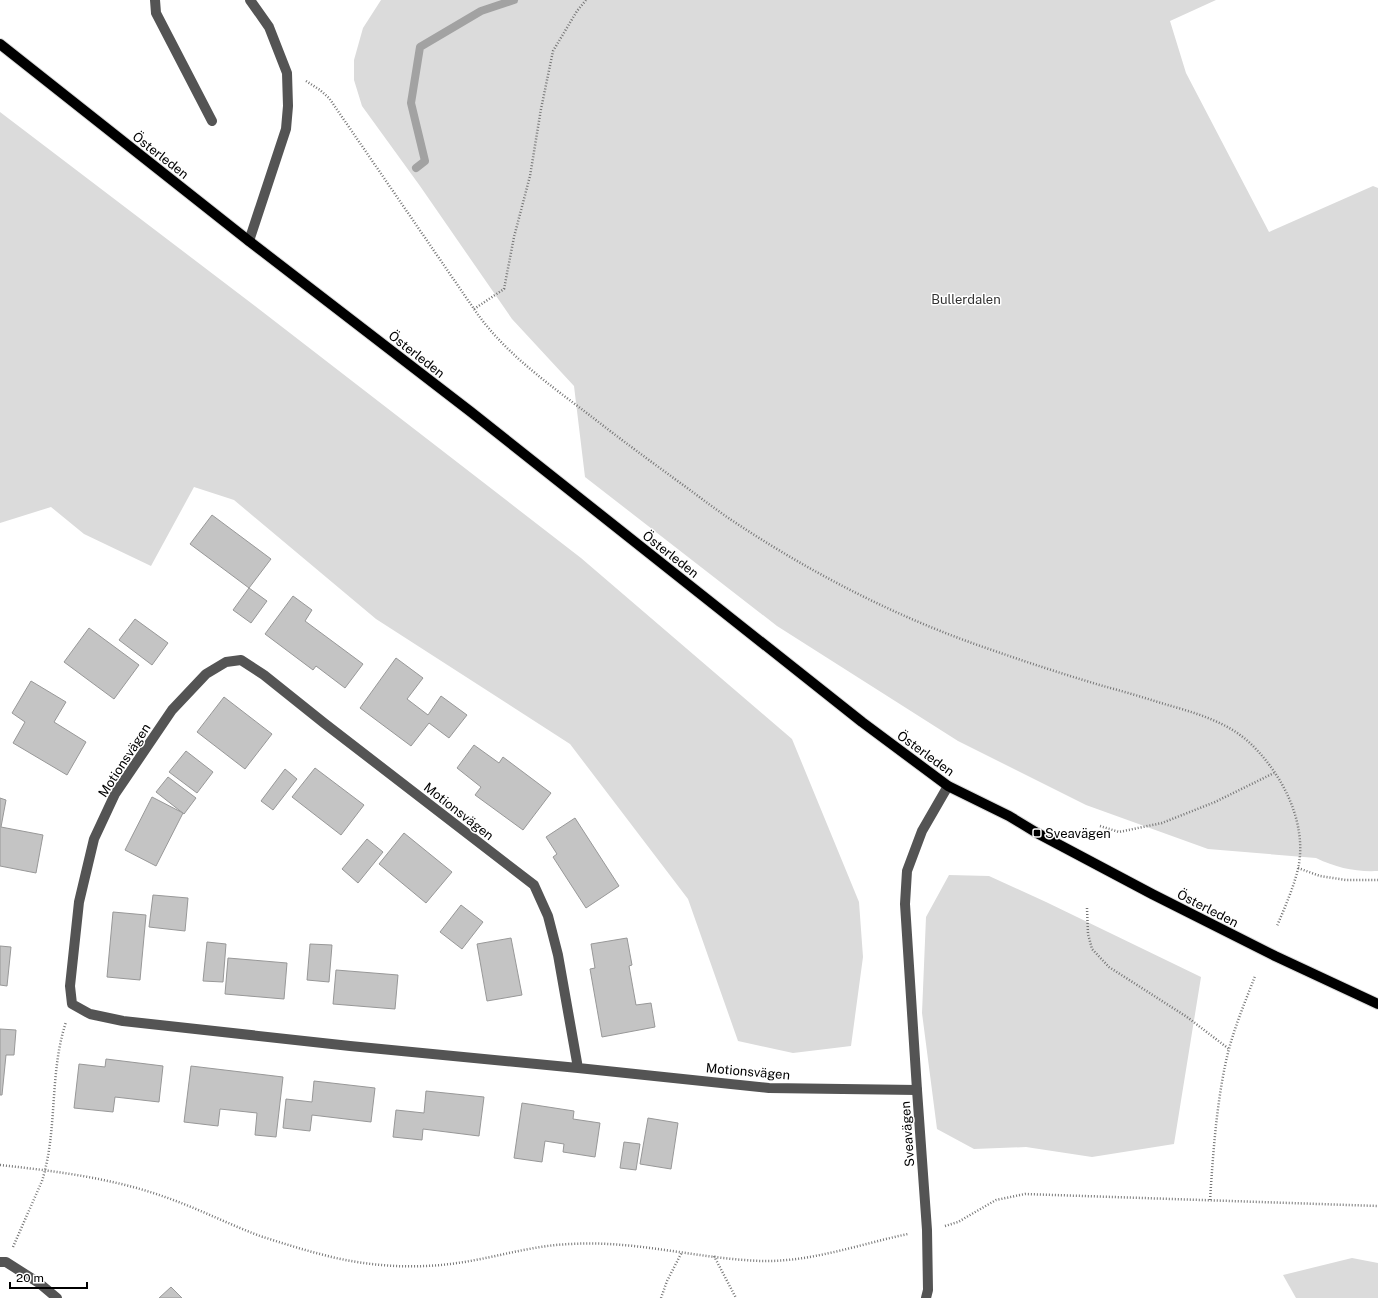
<svg xmlns="http://www.w3.org/2000/svg" width="1378" height="1298" font-family="'Public Sans',sans-serif">
  <style>
    .green { fill: #dbdbdb }
    .lines { fill: none; stroke-linecap: round; stroke-linejoin: round }
    .stream { stroke: #a2a2a2; stroke-width: 8 }
    .building { fill: #c4c4c4; stroke: #989898 }
    .major-casing { stroke: #dbdbdb; stroke-width: 12 }
    .path { stroke: #767676; stroke-width: 2.5; stroke-dasharray: 1 2; stroke-linecap: butt }
    .minor { stroke: #545454; stroke-width: 10 }
    .major { stroke: #000; stroke-width: 10 }
    .poi-dot { fill: #000; stroke: #fff; stroke-width: 1.5 }
    .labels { text-anchor: middle; stroke-width: 3; stroke-linejoin: round; paint-order: stroke }
    .street-label { font-size: 13px; fill: #000; stroke: #fff }
    .park-label { font-size: 13px; fill: #323232; stroke: #fff }
    .poi-label { font-size: 13px; fill: #000; stroke: #fff; text-anchor: start }
  </style>
  <rect width="100%" height="100%" fill="#fff"/>
  <!-- green -->
  <g class="green">
    <path d="M381,0h835l-46,21 16,52 83,159 104,-46 5,2v683c-23,1 -41,-3 -62,-13l-108,-9 -122,-44 -128,-64 -181,-115 -192,-149 -11,-91 -62,-67 -92,-133 -58,-80 -8,-26v-20l9,-32z"/>
    <polygon points="0,112 255,306 581,558 792,739 859,902 863,957 851,1046 793,1053 738,1041 688,899 570,744 376,619 234,500 194,487 151,566 84,534 51,507 0,523"/>
    <polygon points="949,875 989,876 1046,902 1201,977 1174,1144 1092,1157 1026,1147 974,1149 937,1129 922,1013 926,917"/>
    <polygon points="1352,1258 1378,1263 1378,1298 1296,1298 1283,1275"/>
  </g>
  <g class="lines">
    <!-- stream -->
    <polyline class="stream" points="416,168 425,161 411,103 420,47 481,11 514,0"/>
  </g>
  <!-- building -->
  <g class="building">
    <polygon points="212,515 271,559 249,588 190,544"/>
    <polygon points="249,588 267,601 251,623 233,610"/>
    <polygon points="293,596 312,610 305,621 363,664 345,688 316,666 313,670 265,634"/>
    <polygon points="135,619 168,643 152,665 119,640"/>
    <polygon points="89,628 139,665 114,699 64,662"/>
    <polygon points="396,658 423,678 407,699 428,715 441,696 467,715 449,738 429,723 411,746 360,708"/>
    <polygon points="31,681 66,702 54,722 86,742 67,775 13,743 25,722 12,713"/>
    <polygon points="224,697 272,734 245,769 197,732"/>
    <polygon points="474,745 499,763 503,757 551,793 523,830 475,795 481,787 457,768"/>
    <polygon points="186,751 213,772 197,793 169,772"/>
    <polygon points="315,768 364,805 341,835 292,797"/>
    <polygon points="285,769 297,779 273,810 261,801"/>
    <polygon points="168,777 196,798 184,814 156,792"/>
    <polygon points="152,797 183,813 156,866 125,850"/>
    <polygon points="0,798 6,800 1,827 43,835 36,873 0,866"/>
    <polygon points="575,818 619,886 586,908 553,857 557,854 546,837"/>
    <polygon points="404,833 452,872 426,903 379,864"/>
    <polygon points="367,839 383,852 358,883 342,869"/>
    <polygon points="153,895 188,898 185,931 149,927"/>
    <polygon points="461,905 483,922 462,949 440,932"/>
    <polygon points="113,912 146,915 140,980 107,977"/>
    <polygon points="511,938 522,995 487,1001 477,944"/>
    <polygon points="627,938 632,965 629,966 636,1005 651,1003 655,1027 602,1037 590,969 595,968 591,944"/>
    <polygon points="207,942 226,944 223,982 203,981"/>
    <polygon points="310,944 332,945 329,982 307,980"/>
    <polygon points="0,946 11,947 7,986 0,985"/>
    <polygon points="228,958 287,963 284,999 225,994"/>
    <polygon points="336,970 398,975 395,1009 333,1004"/>
    <polygon points="0,1029 16,1030 14,1055 6,1055 2,1095 0,1095"/>
    <polygon points="106,1059 163,1066 159,1102 115,1097 113,1112 74,1108 79,1064 105,1067"/>
    <polygon points="191,1066 283,1077 276,1137 255,1135 257,1113 220,1109 218,1126 184,1122"/>
    <polygon points="314,1081 375,1088 371,1122 312,1115 310,1131 283,1128 286,1099 312,1102"/>
    <polygon points="426,1091 484,1097 479,1136 423,1129 422,1140 393,1137 396,1110 424,1113"/>
    <polygon points="522,1103 574,1111 573,1119 600,1123 595,1157 563,1152 564,1144 545,1141 542,1162 514,1158"/>
    <polygon points="648,1118 678,1123 671,1169 640,1164"/>
    <polygon points="624,1142 640,1144 636,1170 620,1168"/>
    <polygon points="171,1287 182,1298 159,1298"/>
  </g>
  <g class="lines">
    <!-- major casing -->
    <g class="major-casing">
      <polyline id="major" points="0,44 249,241 471,412 862,722 948,786 1009,816 1037,833 1152,894 1275,956 1378,1004"/>
    </g>
    <!-- path -->
    <g class="path">
      <path d="M306,81l14,9 9,8 145,211c30,44 76,76 118,108 32,25 65,49 98,73 16,12 32,24 49,35 79,52 164,95 253,125 37,13 74,25 111,36 19,5 39,11 58,17 31,9 66,18 90,41 32,31 57,80 47,125 -5,20 -13,38 -21,57"/>
      <polyline points="474,309 504,289 514,237 530,176 541,109 553,51 577,11 586,0"/>
      <polyline points="1100,826 1119,832 1162,823 1215,802 1274,773"/>
      <polyline points="1298,868 1320,876 1346,880 1378,880"/>
      <polyline points="1087,908 1088,934 1092,949 1109,967 1187,1017 1229,1049"/>
      <path d="M0,1165c55,6 112,13 165,32 32,11 63,27 95,39 25,8 50,16 76,22 45,10 90,11 134,3 34,-6 67,-16 101,-17 65,-4 127,15 191,17 50,1 98,-17 146,-27"/>
      <path d="M1210,1200c3,-45 6,-90 15,-134 6,-31 19,-61 30,-90"/>
      <polyline points="945,1226 958,1222 996,1200 1025,1194 1378,1206"/>
      <path d="M13,1247l29,-66c16,-51 7,-108 24,-159"/>
      <polyline points="714,1256 736,1298"/>
      <polyline points="661,1298 667,1281 682,1252"/>
    </g>
    <!-- minor -->
    <g class="minor">
      <polyline points="155,0 156,13 212,121"/>
      <polyline points="249,241 286,129 288,106 287,73 269,27 250,0"/>
      <polyline points="578,1068 350,1046 123,1021 90,1014 72,1004 70,986 79,902 94,839 115,794 172,710 206,674 226,662 241,660 264,675 324,723 534,885 548,916 558,955 578,1068 769,1088 917,1090"/>
      <polyline points="0,1262 6,1262 39,1283 57,1298"/>
      <polyline points="926,1298 928,1290 927,1230 917,1090 905,904 907,871 922,831 948,786"/>
    </g>
    <!-- major -->
    <use href="#major" class="major"/>
  </g>
  <!-- markers -->
  <rect class="poi-dot" x="1033" y="829" width="8" height="8" rx="2"/>
  <g class="labels">
    <!-- street labels -->
    <g class="street-label">
      <text transform="translate(161 155) rotate(38)" y="5">Österleden</text>
      <text transform="translate(417 354) rotate(38)" y="5">Österleden</text>
      <text transform="translate(671 554) rotate(38)" y="5">Österleden</text>
      <text transform="translate(926 753) rotate(36)" y="5">Österleden</text>
      <text transform="translate(124 760) rotate(-57)" y="5">Motionsvägen</text>
      <text transform="translate(459 811) rotate(38)" y="5">Motionsvägen</text>
      <text transform="translate(1208 908) rotate(27)" y="5">Österleden</text>
      <text transform="translate(748 1071) rotate(5)" y="5">Motionsvägen</text>
      <text transform="translate(907 1134) rotate(-94)" y="5">Sveavägen</text>
    </g>
    <!-- park labels -->
    <g class="park-label">
      <text x="966" y="304">Bullerdalen</text>
    </g>
    <!-- poi labels -->
    <g class="poi-label">
      <text x="1045" y="838">Sveavägen</text>
    </g>
  </g>
  <!-- scale -->
  <path d="M10 1282v6h77v-6" fill="none" stroke="#000000" stroke-width="2"/>
  <text x="16" y="1282" font-size="12" fill="#000000" stroke="#ffffff" stroke-width="3" paint-order="stroke">20 m</text>
</svg>
